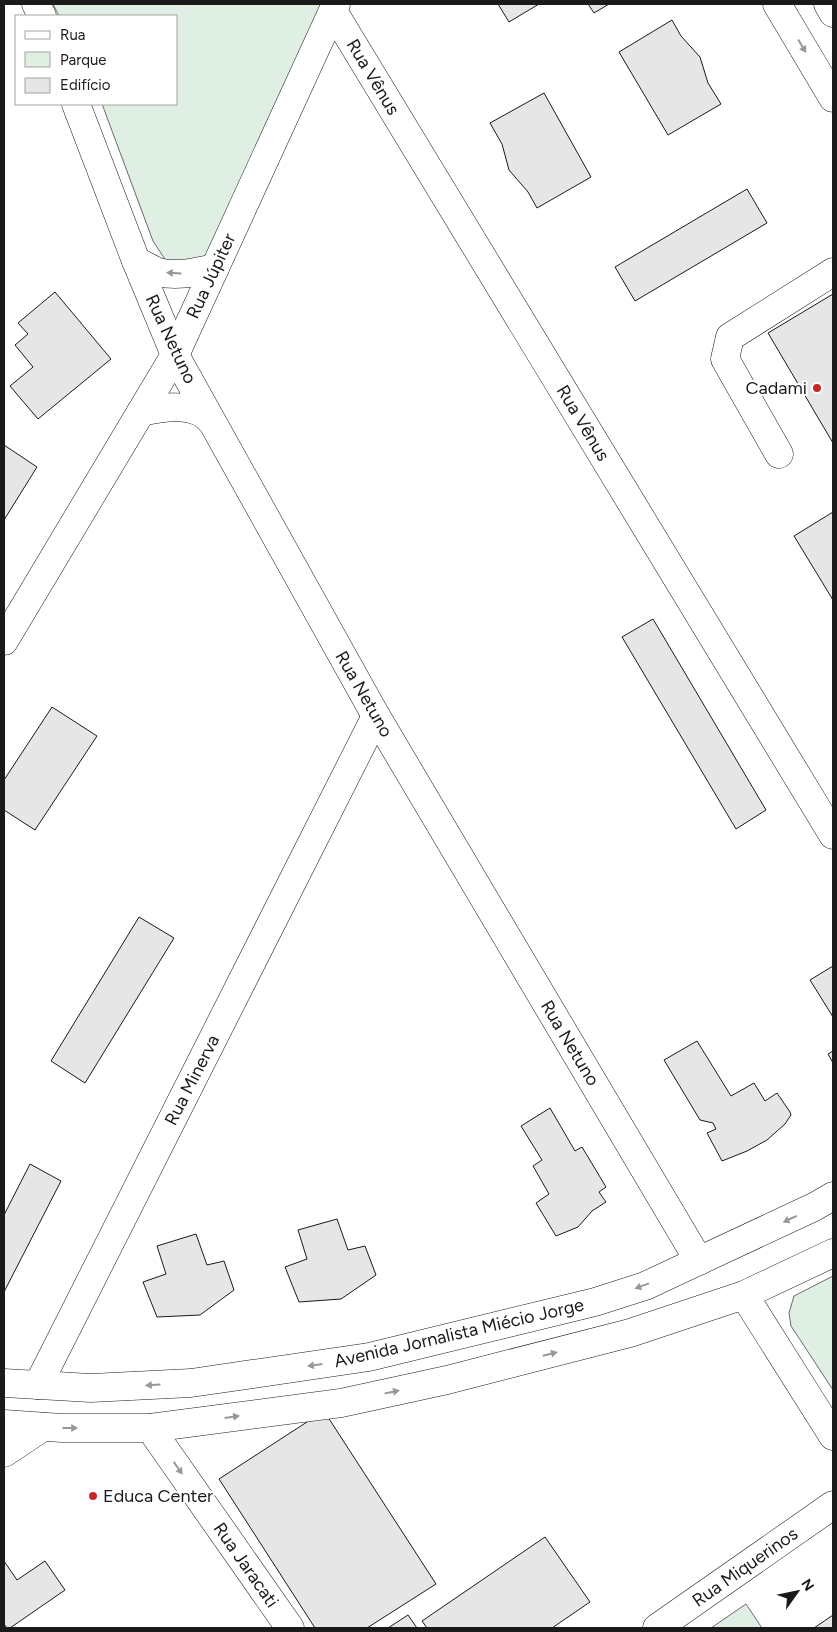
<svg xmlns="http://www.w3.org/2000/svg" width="837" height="1632" font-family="Figtree,sans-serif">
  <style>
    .green { fill: #e0efe3; stroke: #6a6a6a }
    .building { fill: #e6e6e6; stroke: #1a1a1a }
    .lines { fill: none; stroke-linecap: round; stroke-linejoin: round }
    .minor-casing { stroke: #1a1a1a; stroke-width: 29 }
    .major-casing { stroke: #1a1a1a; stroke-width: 29 }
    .minor { stroke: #fff; stroke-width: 28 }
    .major { stroke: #fff; stroke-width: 28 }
    .oneway { fill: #989898 }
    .poi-dot { fill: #c62828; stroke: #fff; stroke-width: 2 }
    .labels { text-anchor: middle; stroke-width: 4; stroke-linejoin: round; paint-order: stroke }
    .street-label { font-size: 18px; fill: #1a1a1a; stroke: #fff }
    .poi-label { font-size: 18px; fill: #1a1a1a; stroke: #fff; text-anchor: end }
  </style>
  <rect width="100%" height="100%" fill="#fff"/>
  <!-- green -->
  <g class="green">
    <polygon points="53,4 323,4 205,263 166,261 153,241 102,104 176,104 176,16 59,16"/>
    <polygon points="833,1276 833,1390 791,1326 789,1313 794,1296"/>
    <polygon points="746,1604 762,1628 711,1628"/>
  </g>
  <!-- building -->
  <g class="building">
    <polygon points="498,4 539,4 509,22"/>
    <polygon points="588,4 609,4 594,13"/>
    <polygon points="672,20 681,36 700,57 708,83 721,104 668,135 619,52"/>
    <polygon points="544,93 591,177 537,208 528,192 509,170 502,144 490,123"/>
    <polygon points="747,189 767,223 635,301 615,267"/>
    <polygon points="55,292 111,359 38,419 10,386 33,367 15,345 28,334 18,323"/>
    <polygon points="833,294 833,443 768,333"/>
    <polygon points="4,445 37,467 4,520"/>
    <polygon points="833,512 833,600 794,536"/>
    <polygon points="653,619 766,810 736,829 622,637"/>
    <polygon points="52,707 97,736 35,830 4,810 4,780"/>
    <polygon points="139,917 174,938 85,1083 51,1061"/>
    <polygon points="833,966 833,1017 810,980"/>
    <polygon points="697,1041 731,1096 754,1083 765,1101 777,1093 790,1112 791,1115 785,1124 767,1140 747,1151 722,1161 707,1133 716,1129 713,1123 700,1120 664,1060"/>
    <polygon points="833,1051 833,1063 828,1054"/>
    <polygon points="550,1108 575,1151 582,1147 606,1187 599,1192 606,1202 592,1211 578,1227 556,1236 536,1203 549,1194 533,1166 542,1160 521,1126"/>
    <polygon points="30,1164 61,1181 4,1292 4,1215"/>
    <polygon points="337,1219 348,1250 365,1246 376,1275 341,1299 299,1302 285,1267 307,1259 298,1230"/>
    <polygon points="196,1234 207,1265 224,1261 234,1290 200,1315 157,1317 143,1282 166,1274 157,1246"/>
    <polygon points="324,1411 436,1584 367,1628 315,1628 219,1479"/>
    <polygon points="545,1537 590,1602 552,1628 427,1628 422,1621"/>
    <polygon points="4,1561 17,1580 45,1561 65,1590 10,1628 7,1628 4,1624"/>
    <polygon points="408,1615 417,1628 388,1628"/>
    <polygon points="833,1615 833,1628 814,1628"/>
  </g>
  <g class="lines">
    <!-- minor casing -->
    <g class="minor-casing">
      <g id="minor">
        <polyline points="36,4 42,16"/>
        <polyline points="333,11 833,835"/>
        <polyline points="76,104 136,261 175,355 376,716 699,1261"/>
        <path d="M136,261c7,3 15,8 22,11 19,5 38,0 57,-4"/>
        <path d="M141,412c19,-4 42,-9 61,1 3,2 6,5 9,8"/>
        <polyline points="779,454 725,359 730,337 833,272"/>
        <polyline points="4,641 175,355 336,4"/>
        <polyline points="744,1295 833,1436"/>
        <polyline points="38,1385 376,716"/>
        <polyline points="150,1428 290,1628"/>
        <polyline points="4,1453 43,1427"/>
        <polyline points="657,1628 833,1505"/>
      </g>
    </g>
    <!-- major casing -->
    <g class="major-casing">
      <g id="major">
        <polyline points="777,4 833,98"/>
        <polyline points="828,4 833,13"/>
        <polyline points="4,1383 91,1388 191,1383 369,1357 595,1302 645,1286 814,1207 833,1196"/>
        <polyline points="4,1424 62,1428 150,1428 341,1403 447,1380 630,1333 744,1295 833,1253"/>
      </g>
    </g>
    <!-- minor -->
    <use href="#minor" class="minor"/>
    <!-- major -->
    <use href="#major" class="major"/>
  </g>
  <!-- one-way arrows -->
  <defs><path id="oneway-solid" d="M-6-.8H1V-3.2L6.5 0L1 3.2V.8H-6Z" transform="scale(1.25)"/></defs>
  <g class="oneway">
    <use href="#oneway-solid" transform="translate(802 46) rotate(59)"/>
    <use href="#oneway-solid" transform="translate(174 273) rotate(-177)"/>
    <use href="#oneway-solid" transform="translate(790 1219) rotate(155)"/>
    <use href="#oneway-solid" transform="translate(642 1286) rotate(160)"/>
    <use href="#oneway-solid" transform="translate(550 1354) rotate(-14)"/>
    <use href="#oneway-solid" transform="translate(315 1365) rotate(172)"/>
    <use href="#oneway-solid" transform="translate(153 1385) rotate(177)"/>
    <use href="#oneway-solid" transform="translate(392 1392) rotate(-12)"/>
    <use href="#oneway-solid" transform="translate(232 1417) rotate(-8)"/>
    <use href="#oneway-solid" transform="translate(70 1428)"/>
    <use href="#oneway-solid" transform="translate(178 1468) rotate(55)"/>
  </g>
  <!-- markers -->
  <g class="poi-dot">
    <circle cx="817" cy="388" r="5"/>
    <circle cx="93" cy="1496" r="5"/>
  </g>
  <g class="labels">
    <!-- street labels -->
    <g class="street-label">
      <text transform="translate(373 77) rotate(59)" y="6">Rua Vênus</text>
      <text transform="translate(211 276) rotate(-65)" y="6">Rua Júpiter</text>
      <text transform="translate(171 339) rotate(65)" y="6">Rua Netuno</text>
      <text transform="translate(583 423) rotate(59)" y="6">Rua Vênus</text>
      <text transform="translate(364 694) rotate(60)" y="6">Rua Netuno</text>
      <text transform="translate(570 1043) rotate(59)" y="6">Rua Netuno</text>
      <text transform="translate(192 1080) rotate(-63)" y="6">Rua Minerva</text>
      <text transform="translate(459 1333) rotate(-13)" y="6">Avenida Jornalista Miécio Jorge</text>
      <text transform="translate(246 1565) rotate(55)" y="6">Rua Jaracati</text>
      <text transform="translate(745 1567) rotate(-35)" y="6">Rua Miquerinos</text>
    </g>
    <!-- poi labels -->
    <g class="poi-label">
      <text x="807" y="394">Cadami</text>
      <text x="103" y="1502" text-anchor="start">Educa Center</text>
    </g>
  </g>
  <!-- border -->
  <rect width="837" height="1632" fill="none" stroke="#1a1a1a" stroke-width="10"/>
  <!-- legend -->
  <rect x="15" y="15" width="162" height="90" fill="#ffffff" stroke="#a3a3a3"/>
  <rect x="25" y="31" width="25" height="8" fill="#ffffff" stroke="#a3a3a3"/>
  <text x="60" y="40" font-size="15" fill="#1a1a1a">Rua</text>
  <rect x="25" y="52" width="25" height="15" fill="#e0efe3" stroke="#a3a3a3"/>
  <text x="60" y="65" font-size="15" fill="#1a1a1a">Parque</text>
  <rect x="25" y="78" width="25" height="15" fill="#e6e6e6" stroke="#a3a3a3"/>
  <text x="60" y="90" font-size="15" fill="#1a1a1a">Edifício</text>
  <!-- north arrow -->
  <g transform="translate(797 1592) rotate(57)" stroke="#ffffff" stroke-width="4" paint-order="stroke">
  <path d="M0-4L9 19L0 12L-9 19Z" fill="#1a1a1a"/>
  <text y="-8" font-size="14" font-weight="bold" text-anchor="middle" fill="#1a1a1a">N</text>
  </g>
</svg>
